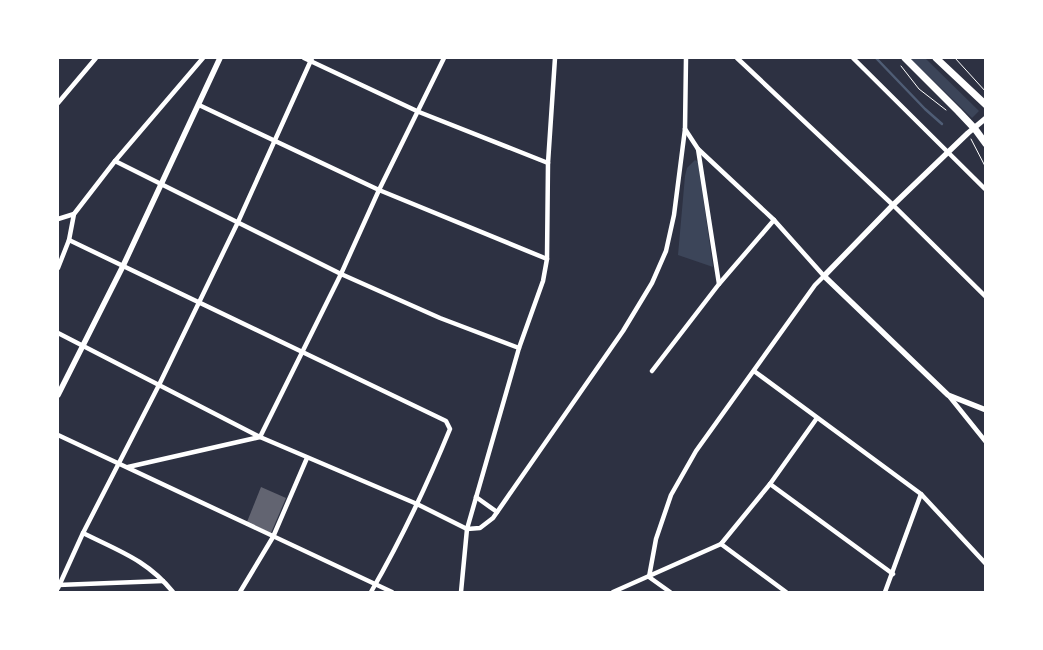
<svg xmlns="http://www.w3.org/2000/svg" width="1043" height="650" font-family="Barlow,sans-serif">
  <style>
    .green { fill: #3c4559 }
    .lines { fill: none; stroke-linecap: round; stroke-linejoin: round }
    .stream { stroke: #4f5d75; stroke-width: 2.5 }
    .building { fill: #626471 }
    .path { stroke: #fff; stroke-width: 1 }
    .minor { stroke: #fff; stroke-width: 4.5 }
    .tertiary { stroke: #fff; stroke-width: 5.5 }
    .primary { stroke: #fff; stroke-width: 7 }
  </style>
  <rect width="100%" height="100%" fill="#2d3142"/>
  <!-- green -->
  <g class="green">
    <polygon points="910,58 925,58 979,111 972,118"/>
    <polygon points="695,160 698,162 713,267 678,255 685,176 687,168"/>
  </g>
  <g class="lines">
    <!-- stream -->
    <polyline class="stream" points="876,58 925,109 942,124"/>
  </g>
  <!-- building -->
  <polygon class="building" points="261,487 286,498 271,533 247,522"/>
  <g class="lines">
    <!-- path -->
    <g class="path">
      <polyline points="955,58 986,92"/>
      <polyline points="901,66 919,89 946,110"/>
      <polyline points="971,139 986,168"/>
    </g>
    <!-- minor -->
    <g class="minor">
      <polyline points="304,58 419,112 548,163"/>
      <polyline points="737,58 893,205 986,297"/>
      <polyline points="853,58 985,189"/>
      <polyline points="58,103 96,58"/>
      <polyline points="199,105 379,190 547,259"/>
      <polyline points="698,149 719,284"/>
      <polyline points="115,161 341,274 440,318 519,348"/>
      <polyline points="58,219 74,214"/>
      <path d="M69,240l377,181 4,8c-23,56 -49,111 -79,163"/>
      <polyline points="58,268 69,240 74,214 115,161 203,58"/>
      <polyline points="58,333 260,437 417,504 467,529 480,528 493,518 623,331 652,283 666,251 674,215 685,129 686,58"/>
      <polyline points="652,371 719,284 774,220"/>
      <polyline points="754,371 921,494 986,564"/>
      <polyline points="949,396 986,442"/>
      <polyline points="58,435 392,592"/>
      <polyline points="128,467 260,437 341,274 379,190 444,58"/>
      <polyline points="770,484 893,574"/>
      <polyline points="476,497 497,512"/>
      <path d="M83,533c36,18 64,27 90,59"/>
      <polyline points="721,544 786,592"/>
      <polyline points="58,585 163,581"/>
      <polyline points="58,588 83,533 159,385 238,222 312,58"/>
      <polyline points="240,592 273,537 307,458"/>
      <polyline points="461,592 467,529 519,348 543,281 547,259 548,163 555,58"/>
      <polyline points="613,592 721,544 770,484 817,418"/>
      <polyline points="670,592 649,577 656,539 671,495 696,451 815,285 824,276 774,220 698,149 685,129"/>
      <polyline points="885,592 921,494"/>
    </g>
    <!-- tertiary -->
    <g class="tertiary">
      <polyline points="986,118 968,133 893,205 824,276 948,395 986,410"/>
      <polyline points="58,395 123,266 220,58"/>
    </g>
    <!-- primary -->
    <g class="primary">
      <polyline points="905,58 958,111 975,129 986,144"/>
      <polyline points="936,58 986,105"/>
    </g>
  </g>
  <!-- border -->
  <rect width="1043" height="650" fill="none" stroke="#ffffff" stroke-width="118"/>
</svg>
